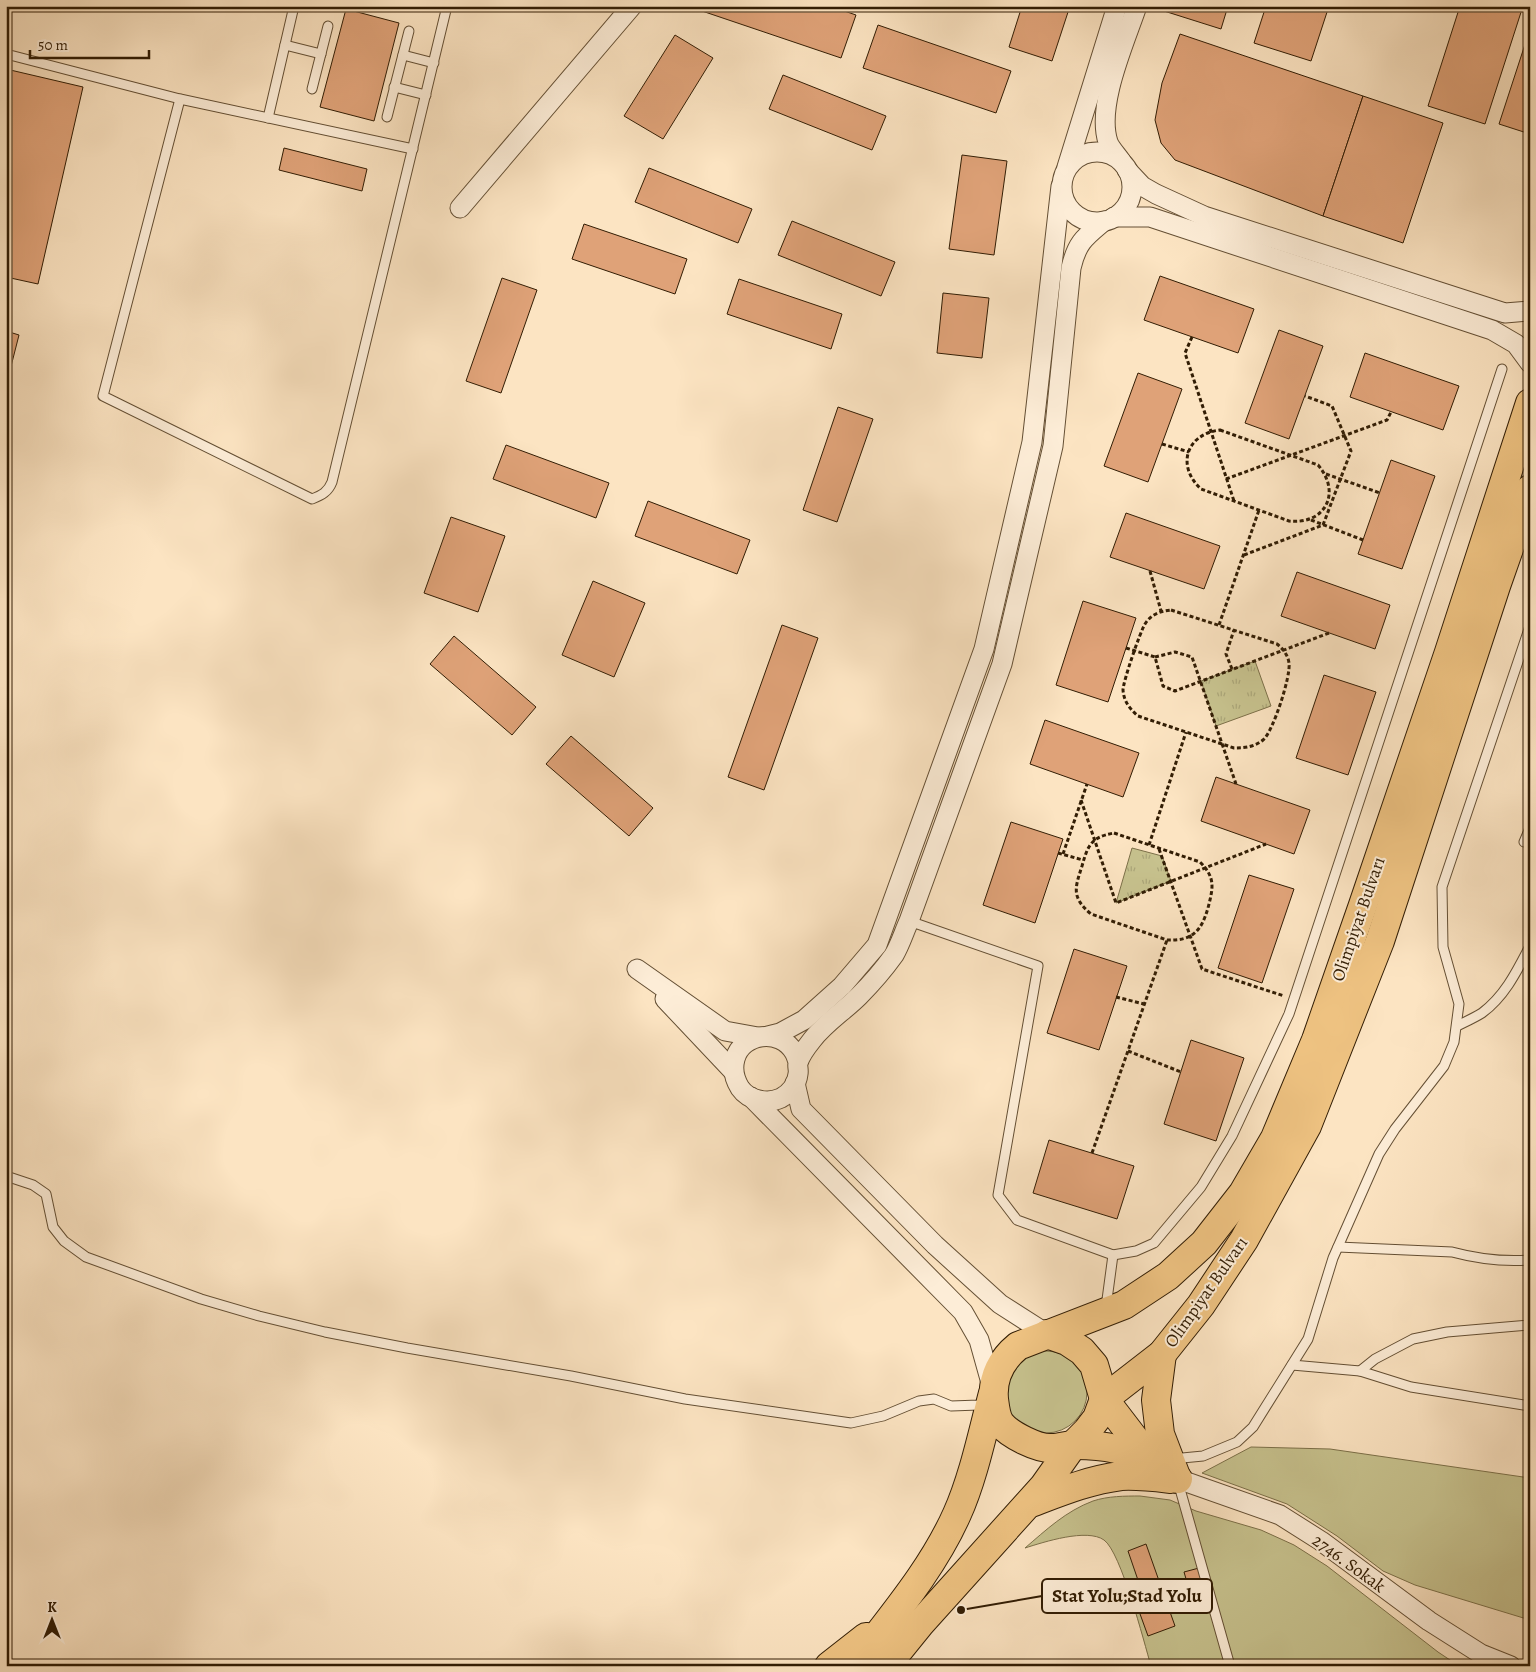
<svg xmlns="http://www.w3.org/2000/svg" width="1536" height="1672" font-family="Alegreya,serif">
  <style>
    .green { fill: #c7c28e; stroke: #7c7049 }
    .park { fill: url(#park-tufts); stroke: #7c7049 }
    .building { fill: #dfa278; stroke: #321d04 }
    .lines { fill: none; stroke-linecap: round; stroke-linejoin: round }
    .service-casing { stroke: #644f34; stroke-width: 11 }
    .minor-casing { stroke: #644f34; stroke-width: 21 }
    .primary-casing { stroke: #321d04; stroke-width: 30 }
    .path { stroke: #321d04; stroke-width: 3; stroke-dasharray: 4 2.5; stroke-linecap: butt }
    .service { stroke: #fdedd7; stroke-width: 9 }
    .minor { stroke: #fdedd7; stroke-width: 19 }
    .primary { stroke: #eec281; stroke-width: 28 }
    .labels { text-anchor: middle; stroke-width: 4; stroke-linejoin: round; paint-order: stroke }
    .street-label { font-size: 18px; fill: #321d04; stroke: #fdedd7 }
    .leader { fill: none; stroke: #321d04; stroke-width: 2 }
    .callout-dot { fill: #321d04; stroke: #fdedd7; stroke-width: 2 }
    .callout { fill: #fdedd7; stroke: #321d04; stroke-width: 2 }
    .callout-label { font-size: 19px; text-anchor: middle; font-weight: bold; fill: #321d04 }
  </style>
  <defs>
    <pattern id="park-tufts" width="24" height="20" patternUnits="userSpaceOnUse" patternTransform="scale(1.25)"><rect width="24" height="20" fill="#c7c28e"/><path d="M3 7l-1-3M5 7V3M7 7l1-3M15 17l-1-3M17 17v-4M19 17l1-3" fill="none" stroke="#aba679"/></pattern>
  </defs>
  <rect width="100%" height="100%" fill="#fce4c2"/>
  <filter id="stains"><feTurbulence type="fractalNoise" baseFrequency=".004" numOctaves="4"/><feColorMatrix values="0 0 0 0 .2 0 0 0 0 .09 0 0 0 0 .02 0 0 0 .5 -.17"/></filter>
  <radialGradient id="worn" r=".72"><stop offset=".6" stop-color="#630" stop-opacity="0"/><stop offset="1" stop-color="#630" stop-opacity=".3"/></radialGradient>
  <!-- green -->
  <g class="green">
    <circle cx="1046" cy="1392" r="41"/>
    <polygon points="1251,1447 1330,1449 1530,1478 1530,1620 1415,1585 1383,1571 1337,1536 1287,1504 1202,1473"/>
    <path d="M1140,1496l30,4 26,11 65,19 33,15 33,21 111,86 21,14h-308c-7,-24 -30,-114 -47,-126 -17,-12 -60,2 -79,8 21,-18 41,-37 68,-47 15,-5 32,-5 47,-5z"/>
  </g>
  <!-- park -->
  <g class="park">
    <polygon points="1255,661 1271,706 1216,726 1201,681"/>
    <polygon points="1132,848 1162,856 1171,881 1116,903"/>
  </g>
  <!-- building -->
  <g class="building">
    <polygon points="701,6 830,6 856,15 841,58 699,10"/>
    <polygon points="1022,6 1070,6 1052,61 1009,47"/>
    <polygon points="1166,6 1228,6 1221,29 1164,11"/>
    <polygon points="1266,6 1329,6 1311,61 1254,43"/>
    <polygon points="1460,6 1523,6 1485,124 1428,106"/>
    <polygon points="346,9 399,23 374,121 320,107"/>
    <polygon points="878,25 1011,71 996,113 863,68"/>
    <polygon points="1530,29 1530,134 1499,124"/>
    <polygon points="1180,34 1363,96 1323,216 1175,160 1161,143 1155,120 1162,83"/>
    <polygon points="675,35 713,58 663,139 624,116"/>
    <polygon points="6,69 83,87 38,284 6,277"/>
    <polygon points="783,75 886,116 872,150 769,109"/>
    <polygon points="1363,96 1443,123 1403,243 1323,216"/>
    <polygon points="284,148 367,169 362,191 279,170"/>
    <polygon points="962,155 1007,161 994,255 949,249"/>
    <polygon points="649,168 752,209 738,243 635,202"/>
    <polygon points="792,221 895,262 881,296 778,255"/>
    <polygon points="584,224 687,259 675,294 572,259"/>
    <polygon points="1160,276 1254,309 1238,353 1144,320"/>
    <polygon points="502,278 537,290 501,393 466,381"/>
    <polygon points="739,279 842,314 831,349 727,314"/>
    <polygon points="943,293 989,298 982,358 937,353"/>
    <polygon points="1279,330 1323,346 1289,439 1245,423"/>
    <polygon points="6,331 19,335 6,386"/>
    <polygon points="1365,353 1459,386 1443,430 1350,397"/>
    <polygon points="1138,373 1182,389 1148,482 1104,466"/>
    <polygon points="838,407 873,419 837,522 803,510"/>
    <polygon points="506,445 609,483 596,518 493,479"/>
    <polygon points="1391,460 1435,476 1402,569 1358,554"/>
    <polygon points="648,501 750,540 737,574 635,536"/>
    <polygon points="1126,513 1220,546 1204,589 1110,557"/>
    <polygon points="451,517 505,536 478,612 424,593"/>
    <polygon points="1297,572 1390,605 1375,649 1281,616"/>
    <polygon points="593,581 645,603 614,677 562,655"/>
    <polygon points="1083,601 1136,618 1108,702 1056,685"/>
    <polygon points="782,625 818,638 764,790 728,777"/>
    <polygon points="454,636 536,707 512,735 430,664"/>
    <polygon points="1324,675 1376,692 1348,775 1296,758"/>
    <polygon points="1045,720 1139,753 1123,797 1030,764"/>
    <polygon points="571,736 653,808 629,836 546,764"/>
    <polygon points="1216,777 1310,810 1294,854 1201,821"/>
    <polygon points="1011,822 1063,839 1035,923 983,905"/>
    <polygon points="1249,875 1294,889 1262,983 1218,968"/>
    <polygon points="1074,949 1127,966 1099,1050 1047,1033"/>
    <polygon points="1191,1040 1244,1058 1216,1141 1164,1124"/>
    <polygon points="1049,1140 1134,1166 1117,1219 1033,1193"/>
    <polygon points="1146,1544 1175,1626 1148,1636 1131,1589 1140,1586 1128,1551"/>
    <polygon points="1199,1568 1204,1584 1189,1589 1184,1572"/>
  </g>
  <g class="lines">
    <!-- service casing -->
    <g class="service-casing">
      <g id="service">
        <polyline points="285,45 321,54"/>
        <polyline points="6,54 180,99 413,149"/>
        <polyline points="403,55 434,63"/>
        <polyline points="394,87 426,95"/>
        <polyline points="312,89 328,26"/>
        <path d="M180,99l-77,297 209,103c10,-4 16,-7 20,-17l115,-476"/>
        <polyline points="387,117 409,31"/>
        <polyline points="268,118 294,6"/>
        <polyline points="1524,842 1530,828"/>
        <polyline points="909,921 1038,966 998,1195 1017,1220 1113,1255 1136,1251 1154,1243 1201,1187 1232,1136 1289,1014 1502,369"/>
        <path d="M1457,1026c8,-4 17,-8 25,-13 23,-17 35,-42 48,-67"/>
        <polyline points="6,1176 33,1185 46,1194 53,1227 64,1241 86,1257 201,1299 259,1316 325,1332 407,1348 571,1376 685,1399 851,1423 883,1416 919,1401 934,1399 951,1406 979,1405 984,1401"/>
        <path d="M1338,1247l114,5c26,7 51,10 78,8"/>
        <polyline points="1106,1307 1113,1255"/>
        <polyline points="1292,1365 1360,1371 1411,1387 1530,1406"/>
        <polyline points="1360,1371 1375,1359 1413,1339 1447,1332 1530,1325"/>
        <polyline points="1172,1459 1203,1456 1237,1442 1253,1427 1308,1339 1333,1258 1379,1154 1395,1129 1444,1066 1454,1042 1459,1004 1443,947 1442,887 1530,626"/>
        <polyline points="1178,1482 1230,1666"/>
      </g>
    </g>
    <!-- minor casing -->
    <g class="minor-casing">
      <g id="minor">
        <circle cx="1097" cy="187" r="35"/>
        <path d="M1121,161c-4,-6 -11,-13 -13,-19 -12,-37 17,-100 29,-136"/>
        <polyline points="1067,167 1117,6"/>
        <polyline points="1127,170 1142,186 1156,194 1204,216 1505,313 1530,311"/>
        <polyline points="460,208 632,6"/>
        <polyline points="1114,217 1150,217 1492,330 1516,344 1530,363"/>
        <polyline points="637,969 725,1031 758,1037"/>
        <polyline points="665,999 733,1071"/>
        <polyline points="768,1036 780,1033 804,1020 842,986 877,945 984,649 1032,442 1061,186"/>
        <path d="M798,1062c-1,-3 -2,-7 -4,-10 -14,-24 -52,-19 -59,7 -3,11 0,21 5,29 9,13 28,16 41,10 9,-5 16,-14 17,-24 1,-4 -1,-8 0,-11 2,-7 10,-18 14,-23 13,-17 32,-29 47,-44 12,-12 25,-27 35,-41 6,-10 10,-23 15,-34l93,-257 51,-218 18,-178c6,-26 14,-31 33,-47"/>
        <polyline points="795,1083 801,1109 935,1245 1000,1304 1047,1334"/>
        <polyline points="751,1097 963,1312 979,1340 993,1390"/>
        <polyline points="1178,1479 1280,1515 1321,1541 1429,1621 1481,1654 1511,1666"/>
      </g>
    </g>
    <!-- primary casing -->
    <g class="primary-casing">
      <g id="primary">
        <polyline points="1047,1334 1067,1341 1082,1351 1094,1365 1104,1399 1140,1446 1156,1460"/>
        <polyline points="1162,1354 1156,1400 1160,1434 1176,1476"/>
        <polyline points="1104,1399 1162,1354 1201,1305 1244,1240 1307,1126 1380,941 1496,586 1530,489"/>
        <path d="M1178,1479c-20,-11 -39,-24 -62,-30 -12,-3 -28,-4 -41,-4 -8,0 -15,3 -23,3 -14,1 -42,-13 -51,-24 -5,-6 -6,-17 -7,-25 -2,-22 8,-40 24,-53l106,-41 44,-29 36,-33 39,-50 32,-55 41,-98 47,-135 86,-253 81,-249"/>
        <path d="M1031,1503c29,-11 58,-23 90,-27 17,-1 33,1 50,3"/>
        <polyline points="829,1666 866,1637"/>
        <path d="M854,1666c37,-49 78,-96 103,-152 16,-35 26,-83 36,-121"/>
        <polyline points="886,1666 920,1624 1044,1486 1073,1445 1087,1431 1097,1418 1104,1399"/>
      </g>
    </g>
    <!-- path -->
    <g class="path">
      <polyline points="1192,337 1185,353 1234,501"/>
      <path d="M1220,430l98,35c24,28 7,60 -29,56l-88,-32c-25,-23 -15,-55 19,-59z"/>
      <polyline points="1162,444 1189,452"/>
      <polyline points="1326,474 1380,493"/>
      <polyline points="1226,479 1387,420 1391,412"/>
      <polyline points="1311,520 1363,540"/>
      <polyline points="1244,555 1323,525 1351,451 1332,406 1305,396"/>
      <polyline points="1150,571 1161,611"/>
      <path d="M1171,610l106,34c6,5 11,11 12,19 2,13 -16,69 -26,77 -9,7 -18,8 -29,8l-96,-32c-8,-7 -14,-14 -15,-26 0,-8 17,-58 22,-66 6,-10 16,-13 26,-14z"/>
      <polyline points="1219,625 1259,510"/>
      <polyline points="1126,648 1155,657 1163,686 1175,691 1329,633"/>
      <polyline points="1155,657 1175,652 1192,657 1236,784"/>
      <polyline points="1232,669 1226,654 1234,630"/>
      <polyline points="1081,800 1116,903 1266,844"/>
      <path d="M1114,833l86,29c16,16 13,26 8,46 -7,24 -16,33 -41,32l-76,-26c-20,-17 -16,-26 -9,-48 6,-21 9,-29 32,-33z"/>
      <polyline points="1149,845 1186,732"/>
      <polyline points="1159,849 1202,969 1284,996"/>
      <polyline points="1058,853 1083,860"/>
      <polyline points="1063,854 1087,784"/>
      <polyline points="1116,997 1144,1004"/>
      <polyline points="1128,1051 1181,1072"/>
      <polyline points="1092,1153 1167,940"/>
    </g>
    <!-- service -->
    <use href="#service" class="service"/>
    <!-- minor -->
    <use href="#minor" class="minor"/>
    <!-- primary -->
    <use href="#primary" class="primary"/>
  </g>
  <g class="labels">
    <!-- street labels -->
    <g class="street-label">
      <text transform="translate(1358 919) rotate(-71)" y="6">Olimpiyat Bulvarı</text>
      <text transform="translate(1206 1292) rotate(-55)" y="6">Olimpiyat Bulvarı</text>
      <text transform="translate(1349 1563) rotate(36)" y="6">2746. Sokak</text>
    </g>
  </g>
  <!-- callouts -->
  <path class="leader" d="M961 1610L1042 1596"/>
  <circle class="callout-dot" cx="961" cy="1610" r="5"/>
  <rect class="callout" x="1042" y="1579" width="170" height="34" rx="5"/>
  <g class="callout-label">
    <text x="1127" y="1602">Stat Yolu;Stad Yolu</text>
  </g>
  <!-- margin -->
  <rect width="1536" height="1672" fill="none" stroke="#fce4c2" stroke-width="25"/>
  <rect x="8" y="8" width="1521" height="1657" fill="none" stroke="#321d04" stroke-width="2.5"/>
  <rect x="12" y="12" width="1511" height="1647" fill="none" stroke="#321d04"/>
  <!-- north arrow -->
  <g transform="translate(52 1620)" stroke="#fdedd7" stroke-width="4" paint-order="stroke">
  <path d="M0-4L9 19L0 12L-9 19Z" fill="#321d04"/>
  <text y="-8" font-size="14" font-weight="bold" text-anchor="middle" fill="#321d04">K</text>
  </g>
  <!-- scale -->
  <path d="M30 50v8h119v-8" fill="none" stroke="#321d04" stroke-width="2.5"/>
  <text x="38" y="50" font-size="15" fill="#321d04" stroke="#fdedd7" stroke-width="4" paint-order="stroke">50 m</text>
  <rect width="100%" height="100%" filter="url(#stains)"/>
  <rect width="100%" height="100%" fill="url(#worn)"/>
</svg>
